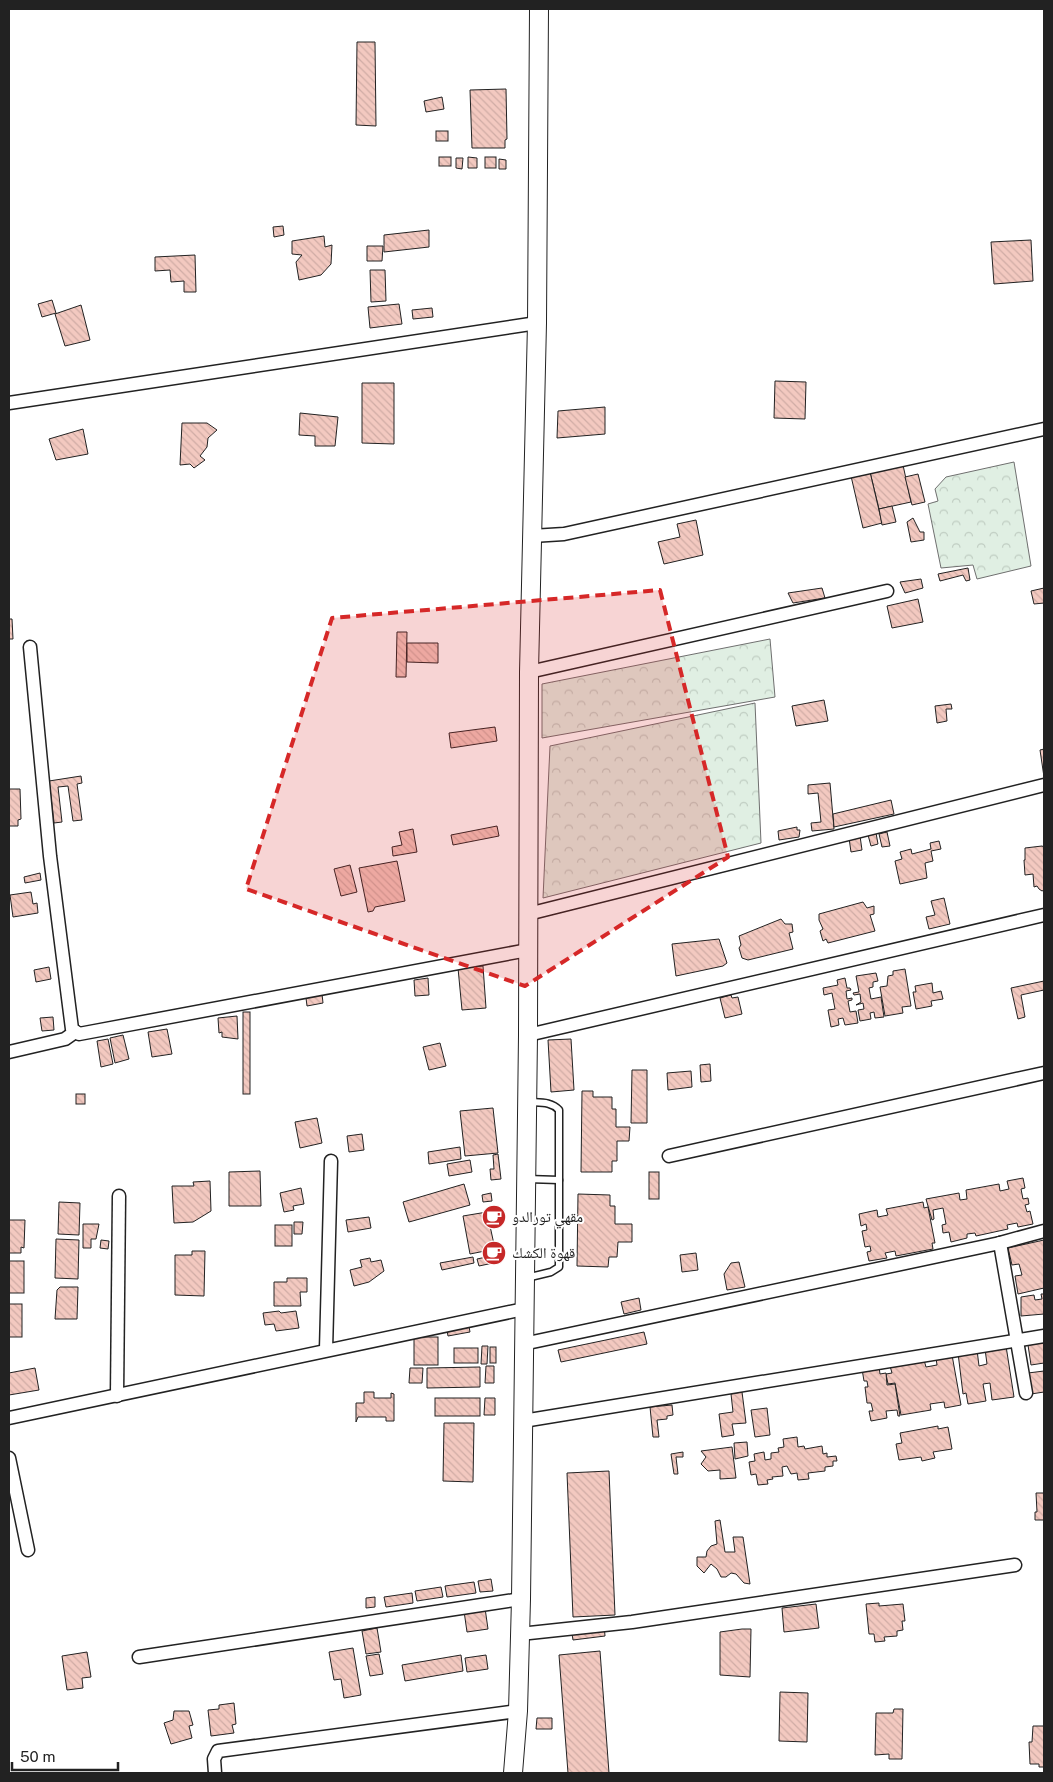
<svg xmlns="http://www.w3.org/2000/svg" width="1053" height="1782" font-family="'Public Sans','Noto Naskh Arabic',sans-serif">
  <style>
    .forest { fill: url(#forest-crowns); stroke: #6f6f6f }
    .building { fill: url(#building-back-hatch); stroke: #222 }
    .lines { fill: none; stroke-linecap: round; stroke-linejoin: round }
    .lane-casing { stroke: #222; stroke-width: 9 }
    .street-casing { stroke: #222; stroke-width: 15 }
    .secondary-casing { stroke: #222; stroke-width: 20 }
    .lane { stroke: #fff; stroke-width: 6 }
    .street { stroke: #fff; stroke-width: 12 }
    .secondary { stroke: #fff; stroke-width: 18 }
    .marked { fill: #d62828; fill-opacity: 0.2; stroke: #d62828; stroke-width: 4; stroke-dasharray: 10 6; stroke-linejoin: round }
    .labels { text-anchor: middle; stroke-width: 4; stroke-linejoin: round; paint-order: stroke }
    .poi-label { font-size: 15px; fill: #222; stroke: #fff; text-anchor: start }
  </style>
  <defs>
    <pattern id="forest-crowns" width="20" height="18" patternUnits="userSpaceOnUse" patternTransform="scale(1.25)"><rect width="20" height="18" fill="#e0efe3"/><path d="M2 6a3 3 0 1 1 6 0M12 15a3 3 0 1 1 6 0" fill="none" stroke="#c0cdc2"/></pattern>
    <pattern id="building-back-hatch" width="6" height="6" patternUnits="userSpaceOnUse" patternTransform="scale(1.25)"><rect width="6" height="6" fill="#f3c9c0"/><path d="M-1 5l2 2M0 0l6 6M5-1l2 2" fill="none" stroke="#d0aca5"/></pattern>
  </defs>
  <rect width="100%" height="100%" fill="#fff"/>
  <!-- forest -->
  <g class="forest">
    <polygon points="1014,462 1031,566 977,579 973,565 941,568 928,504 938,501 935,489 946,477"/>
    <polygon points="770,639 775,697 542,738 542,684"/>
    <polygon points="755,703 761,843 543,898 550,746"/>
  </g>
  <!-- building -->
  <g class="building">
    <polygon points="357,42 375,42 376,126 356,125"/>
    <polygon points="506,89 507,139 505,140 505,148 472,148 470,90"/>
    <polygon points="442,97 444,109 426,112 424,101"/>
    <rect x="436" y="131" width="12" height="10"/>
    <rect x="439" y="157" width="12" height="9"/>
    <polygon points="468,157 477,158 477,168 468,168"/>
    <rect x="485" y="157" width="11" height="11"/>
    <polygon points="456,158 463,158 462,169 456,168"/>
    <polygon points="499,159 506,160 506,169 499,169"/>
    <polygon points="283,226 284,235 274,237 273,227"/>
    <polygon points="429,230 429,247 384,252 384,235"/>
    <polygon points="324,236 325,247 332,245 331,264 321,275 299,280 296,262 302,255 292,254 292,241"/>
    <polygon points="1031,240 1033,281 994,284 991,242"/>
    <polygon points="367,246 383,246 382,261 367,261"/>
    <polygon points="195,255 196,292 184,292 184,281 171,282 170,270 155,271 155,257"/>
    <polygon points="370,270 385,270 386,301 371,302"/>
    <polygon points="52,300 56,313 42,317 38,304"/>
    <polygon points="399,304 402,324 370,328 368,307"/>
    <polygon points="81,305 90,340 65,346 55,314"/>
    <polygon points="432,308 433,317 413,319 412,310"/>
    <polygon points="775,381 806,382 805,419 774,418"/>
    <polygon points="362,383 394,383 394,444 362,443"/>
    <polygon points="605,407 605,434 557,438 558,411"/>
    <polygon points="300,413 338,417 335,446 315,446 315,436 299,435"/>
    <polygon points="182,423 207,423 217,430 208,438 207,447 200,456 205,460 194,468 190,464 180,465"/>
    <polygon points="83,429 88,454 56,460 49,439"/>
    <polygon points="903,465 911,502 879,509 870,472"/>
    <polygon points="870,472 882,523 863,528 851,476"/>
    <polygon points="918,474 925,502 912,505 905,477"/>
    <polygon points="892,506 896,522 882,525 879,509"/>
    <polygon points="913,518 920,532 924,532 924,540 911,542 907,522"/>
    <polygon points="696,520 703,555 664,564 658,542 680,537 677,524"/>
    <polygon points="968,568 970,580 966,581 963,575 940,581 938,574"/>
    <polygon points="921,579 923,588 905,593 900,582"/>
    <polygon points="822,588 825,598 793,603 788,593"/>
    <polygon points="1044,588 1044,603 1034,604 1031,591"/>
    <polygon points="918,599 923,622 892,628 887,606"/>
    <polygon points="9,619 12,619 13,639 9,639"/>
    <polygon points="397,632 407,632 406,677 396,677"/>
    <polygon points="407,643 438,643 438,663 407,662"/>
    <polygon points="824,700 828,721 796,726 792,706"/>
    <polygon points="951,704 952,709 946,709 947,721 937,723 935,706"/>
    <polygon points="495,727 497,741 451,748 449,733"/>
    <polygon points="1044,749 1044,777 1040,750"/>
    <polygon points="81,776 82,783 77,784 82,820 73,821 68,786 58,787 62,822 54,823 49,781"/>
    <polygon points="830,783 834,829 812,831 811,823 821,822 818,793 808,794 808,785"/>
    <polygon points="9,789 20,789 21,819 18,820 18,826 9,826"/>
    <polygon points="891,800 894,814 834,827 833,814"/>
    <polygon points="497,826 499,836 453,845 451,835"/>
    <polygon points="797,827 797,830 800,830 799,837 779,840 778,831"/>
    <polygon points="413,829 417,852 393,856 392,847 402,845 399,832"/>
    <polygon points="887,832 890,846 882,847 879,834"/>
    <polygon points="876,833 878,844 871,846 868,835"/>
    <polygon points="860,836 862,850 851,852 849,838"/>
    <polygon points="939,841 941,849 931,851 933,861 925,863 927,878 900,884 895,861 902,859 900,852 911,849 912,854 931,849 930,843"/>
    <polygon points="1042,846 1044,847 1044,890 1042,891 1039,889 1037,886 1034,887 1033,874 1025,875 1024,860 1025,860 1025,848"/>
    <polygon points="397,861 405,901 375,907 373,911 368,912 359,868"/>
    <polygon points="350,865 357,892 341,896 334,869"/>
    <polygon points="40,873 41,880 25,883 24,877"/>
    <polygon points="31,892 33,904 37,903 38,913 13,917 10,895"/>
    <polygon points="944,898 950,924 929,929 926,917 935,915 931,901"/>
    <polygon points="863,902 867,908 874,906 874,914 870,915 875,931 828,943 826,939 823,941 820,931 823,929 819,920 819,914"/>
    <polygon points="781,919 785,924 792,924 793,932 789,933 793,949 748,960 742,958 739,948 741,945 739,936"/>
    <polygon points="719,939 727,963 723,966 676,976 672,944"/>
    <polygon points="483,966 486,1008 462,1010 458,968"/>
    <polygon points="49,967 51,979 36,982 34,970"/>
    <polygon points="905,969 911,1006 902,1007 903,1013 885,1016 880,987 887,986 888,976 893,975 893,971"/>
    <polygon points="876,973 878,981 873,982 873,987 869,988 871,999 881,997 884,1017 875,1018 874,1012 870,1013 871,1019 860,1021 858,1010 864,1009 863,1003 856,1005 861,1002 860,994 854,995 853,993 859,992 856,976"/>
    <polygon points="428,978 429,995 415,996 414,980"/>
    <polygon points="845,978 847,988 850,988 851,990 846,991 847,999 852,998 852,1000 848,1001 850,1012 856,1011 858,1023 845,1025 843,1018 838,1019 839,1025 831,1027 828,1010 835,1009 832,993 824,995 823,988 838,985 837,980"/>
    <polygon points="1044,981 1044,990 1021,995 1025,1017 1018,1019 1011,988"/>
    <polygon points="932,983 933,993 941,991 943,999 931,1001 932,1006 916,1009 913,992 916,992 915,986"/>
    <polygon points="322,994 323,1003 307,1006 306,998"/>
    <polygon points="731,995 732,998 738,997 742,1014 725,1018 720,998"/>
    <rect x="243" y="1012" width="7" height="82"/>
    <polygon points="237,1016 238,1039 222,1037 222,1032 219,1033 218,1018"/>
    <polygon points="53,1017 54,1030 42,1031 40,1018"/>
    <polygon points="167,1029 172,1054 152,1057 148,1032"/>
    <polygon points="123,1035 129,1059 115,1063 110,1038"/>
    <polygon points="108,1039 113,1064 101,1067 97,1041"/>
    <polygon points="571,1039 574,1090 551,1092 548,1040"/>
    <polygon points="440,1043 446,1066 429,1070 423,1047"/>
    <polygon points="710,1064 711,1081 701,1082 700,1065"/>
    <polygon points="632,1070 647,1070 647,1123 631,1123"/>
    <polygon points="691,1071 692,1087 668,1090 667,1073"/>
    <polygon points="582,1091 593,1091 593,1097 612,1097 612,1109 616,1109 616,1127 630,1127 629,1141 617,1141 617,1161 612,1161 612,1172 581,1172"/>
    <rect x="76" y="1094" width="9" height="10"/>
    <polygon points="493,1108 498,1153 465,1156 460,1111"/>
    <polygon points="317,1118 322,1143 300,1148 295,1122"/>
    <polygon points="362,1134 364,1150 349,1152 347,1136"/>
    <polygon points="460,1147 461,1159 429,1164 428,1152"/>
    <polygon points="498,1154 501,1179 491,1180 490,1169 494,1169 493,1155"/>
    <polygon points="470,1160 472,1172 449,1176 447,1164"/>
    <polygon points="260,1171 261,1206 229,1206 229,1172"/>
    <rect x="649" y="1172" width="10" height="27"/>
    <polygon points="1023,1178 1025,1188 1021,1189 1023,1199 1028,1198 1029,1204 1025,1205 1027,1212 1030,1211 1033,1224 1018,1227 1017,1223 1007,1225 1008,1229 976,1236 975,1233 967,1234 967,1238 951,1242 949,1232 943,1233 942,1225 946,1224 943,1208 933,1210 934,1219 932,1220 926,1199 959,1193 960,1200 967,1199 966,1190 999,1184 1000,1191 1009,1189 1007,1181"/>
    <polygon points="210,1181 211,1211 193,1222 174,1223 172,1186 194,1186 193,1182"/>
    <polygon points="464,1184 470,1205 409,1222 403,1202"/>
    <polygon points="301,1188 304,1204 293,1206 294,1210 284,1212 280,1193"/>
    <polygon points="491,1193 492,1201 483,1202 482,1195"/>
    <polygon points="578,1194 610,1195 610,1206 615,1206 615,1224 632,1224 632,1242 618,1242 617,1257 609,1257 608,1267 577,1266"/>
    <polygon points="59,1202 80,1203 79,1235 58,1234"/>
    <polygon points="923,1202 924,1208 928,1207 935,1243 932,1243 933,1249 896,1256 895,1251 885,1253 887,1258 869,1261 867,1252 871,1251 870,1246 865,1247 862,1231 867,1230 866,1224 861,1226 859,1214 877,1210 878,1217 888,1215 886,1209"/>
    <polygon points="487,1212 495,1249 470,1254 463,1216"/>
    <polygon points="369,1217 371,1228 348,1232 346,1220"/>
    <polygon points="9,1220 25,1220 24,1248 21,1247 21,1253 9,1253"/>
    <polygon points="294,1222 303,1222 302,1234 294,1234"/>
    <polygon points="83,1224 99,1224 96,1239 91,1239 91,1248 83,1248"/>
    <rect x="275" y="1225" width="17" height="21"/>
    <polygon points="56,1239 79,1240 78,1279 55,1278"/>
    <polygon points="101,1240 109,1241 108,1249 100,1248"/>
    <polygon points="1044,1240 1044,1288 1018,1294 1015,1276 1022,1275 1019,1264 1012,1265 1008,1248"/>
    <polygon points="192,1251 205,1251 204,1296 175,1295 175,1255 192,1255"/>
    <polygon points="696,1253 698,1270 682,1272 680,1255"/>
    <polygon points="491,1256 493,1263 479,1266 477,1259"/>
    <polygon points="473,1257 474,1263 442,1270 440,1263"/>
    <polygon points="370,1258 371,1262 381,1260 384,1271 369,1282 354,1286 350,1270 362,1267 360,1260"/>
    <rect x="9" y="1261" width="15" height="32"/>
    <polygon points="739,1262 745,1287 727,1290 724,1274 731,1263"/>
    <polygon points="287,1278 307,1278 307,1292 300,1292 301,1306 274,1306 274,1282 287,1282"/>
    <polygon points="60,1287 78,1287 77,1319 55,1319 57,1290"/>
    <polygon points="1041,1294 1044,1294 1044,1314 1021,1316 1021,1297 1034,1295 1035,1300 1042,1299"/>
    <polygon points="639,1298 641,1310 624,1314 621,1302"/>
    <rect x="9" y="1304" width="13" height="33"/>
    <polygon points="279,1311 281,1313 296,1311 299,1328 276,1331 274,1324 265,1325 263,1313"/>
    <polygon points="468,1321 470,1332 448,1336 446,1325"/>
    <polygon points="644,1332 647,1344 561,1362 558,1350"/>
    <rect x="414" y="1337" width="24" height="28"/>
    <polygon points="1044,1338 1044,1363 1031,1365 1028,1345 1041,1343 1041,1339"/>
    <polygon points="482,1346 488,1346 487,1364 481,1364"/>
    <polygon points="1006,1346 1014,1397 992,1400 990,1383 983,1384 986,1401 968,1404 966,1393 963,1394 958,1353 977,1350 979,1366 987,1364 985,1349"/>
    <rect x="490" y="1347" width="6" height="16"/>
    <rect x="454" y="1348" width="24" height="15"/>
    <polygon points="952,1355 961,1405 945,1408 944,1402 930,1404 931,1410 901,1415 895,1383 888,1384 886,1374 892,1373 890,1366 924,1360 926,1367 937,1365 936,1358"/>
    <polygon points="486,1366 494,1366 494,1383 485,1383"/>
    <polygon points="480,1367 480,1387 427,1388 427,1368"/>
    <polygon points="879,1367 880,1374 886,1373 887,1385 895,1384 900,1416 898,1416 897,1410 886,1411 887,1418 871,1421 869,1411 873,1411 871,1403 867,1403 865,1387 868,1387 867,1381 864,1381 862,1369"/>
    <polygon points="35,1368 39,1390 9,1395 9,1373"/>
    <polygon points="410,1368 423,1368 422,1383 409,1383"/>
    <polygon points="1044,1371 1044,1392 1031,1394 1028,1373"/>
    <polygon points="364,1392 374,1392 374,1398 391,1398 391,1393 394,1394 394,1421 386,1421 386,1417 358,1417 356,1422 356,1403 364,1403"/>
    <polygon points="742,1392 746,1423 732,1424 734,1435 722,1437 719,1414 733,1412 731,1394"/>
    <rect x="435" y="1398" width="45" height="18"/>
    <polygon points="485,1398 495,1398 495,1415 484,1415"/>
    <polygon points="672,1405 673,1415 667,1416 667,1419 657,1420 659,1437 653,1437 650,1407"/>
    <polygon points="767,1408 770,1435 755,1437 751,1410"/>
    <polygon points="444,1423 474,1423 473,1482 443,1481"/>
    <polygon points="938,1426 938,1429 948,1427 952,1449 933,1452 935,1458 922,1461 921,1457 899,1460 896,1444 902,1443 900,1433"/>
    <polygon points="797,1437 798,1447 804,1446 805,1449 822,1446 823,1454 827,1453 827,1457 836,1456 837,1461 833,1461 833,1466 825,1467 825,1471 808,1473 809,1479 798,1480 797,1473 791,1474 787,1466 782,1467 783,1476 772,1477 773,1479 767,1480 768,1484 758,1485 756,1474 751,1475 749,1462 755,1461 754,1454 764,1452 765,1460 771,1459 771,1453 779,1452 778,1448 784,1447 783,1439"/>
    <polygon points="747,1442 748,1456 735,1459 734,1443"/>
    <polygon points="732,1447 736,1478 720,1479 720,1470 708,1471 701,1464 706,1457 701,1451"/>
    <polygon points="683,1452 683,1457 676,1457 678,1474 674,1474 671,1454"/>
    <polygon points="609,1471 615,1615 573,1617 567,1473"/>
    <polygon points="1036,1493 1044,1493 1044,1520 1035,1520 1035,1512 1037,1512"/>
    <polygon points="720,1520 725,1552 735,1552 733,1537 743,1537 750,1584 744,1583 736,1574 731,1573 726,1577 721,1577 717,1569 711,1564 704,1573 697,1566 697,1557 706,1557 707,1551 711,1546 717,1544 715,1521"/>
    <polygon points="491,1579 493,1591 480,1592 478,1581"/>
    <polygon points="474,1582 476,1593 447,1597 445,1586"/>
    <polygon points="441,1587 443,1597 417,1601 415,1591"/>
    <polygon points="412,1593 413,1603 386,1607 384,1597"/>
    <polygon points="375,1597 375,1607 366,1608 366,1598"/>
    <polygon points="879,1603 879,1606 903,1604 905,1621 902,1621 903,1630 897,1631 897,1636 884,1637 885,1641 875,1642 874,1634 869,1634 866,1604"/>
    <polygon points="816,1604 819,1628 784,1632 782,1608"/>
    <polygon points="485,1608 488,1629 467,1632 464,1611"/>
    <polygon points="604,1624 605,1636 573,1640 571,1628"/>
    <polygon points="377,1628 381,1652 366,1654 362,1631"/>
    <polygon points="742,1629 751,1629 750,1677 720,1675 720,1632"/>
    <polygon points="353,1648 361,1695 344,1698 341,1679 334,1680 329,1652"/>
    <polygon points="600,1651 609,1773 568,1773 559,1655"/>
    <polygon points="87,1652 91,1677 82,1678 83,1688 67,1690 62,1656"/>
    <polygon points="379,1654 383,1674 370,1676 366,1656"/>
    <polygon points="461,1655 463,1671 405,1681 402,1665"/>
    <polygon points="486,1655 488,1669 467,1672 465,1658"/>
    <polygon points="780,1692 808,1693 807,1742 779,1741"/>
    <polygon points="234,1703 236,1724 232,1725 234,1733 211,1736 208,1710 219,1709 219,1705"/>
    <polygon points="894,1709 903,1709 902,1759 889,1759 889,1754 875,1755 876,1713 893,1713"/>
    <polygon points="174,1711 189,1711 193,1725 189,1726 192,1738 171,1744 164,1723 173,1720"/>
    <polygon points="537,1718 552,1718 552,1729 536,1729"/>
    <polygon points="1033,1726 1044,1726 1044,1767 1039,1767 1039,1764 1030,1764 1029,1742 1032,1742"/>
  </g>
  <g class="lines">
    <!-- lane casing -->
    <g class="lane-casing">
      <g id="lane">
        <polyline points="527,1179 559,1180"/>
        <path d="M526,1278l25,-6 8,-5v-157c-8,-9 -20,-7 -31,-8"/>
      </g>
    </g>
    <!-- street casing -->
    <g class="street-casing">
      <g id="street">
        <polyline points="9,403 537,323"/>
        <polyline points="532,536 564,534 1044,429"/>
        <polyline points="30,647 50,856 72,1029 79,1034 528,950"/>
        <polyline points="529,672 887,591"/>
        <polyline points="528,914 1044,785"/>
        <polyline points="528,1035 1044,915"/>
        <polyline points="9,1052 65,1039 75,1032"/>
        <polyline points="669,1156 1044,1073"/>
        <polyline points="1000,1243 1026,1393"/>
        <polyline points="523,1344 1000,1243 1044,1231"/>
        <polyline points="326,1350 331,1161"/>
        <polyline points="117,1396 119,1196"/>
        <polyline points="9,1418 524,1309"/>
        <polyline points="523,1421 1044,1336"/>
        <polyline points="9,1458 28,1550"/>
        <polyline points="520,1634 632,1622 1015,1565"/>
        <polyline points="139,1657 521,1599"/>
        <polyline points="215,1773 214,1759 218,1751 518,1711"/>
      </g>
    </g>
    <!-- secondary casing -->
    <g class="secondary-casing">
      <polyline id="secondary" points="513,1773 518,1711 521,1599 528,1035 529,672 537,323 539,9"/>
    </g>
    <!-- lane -->
    <use href="#lane" class="lane"/>
    <!-- street -->
    <use href="#street" class="street"/>
    <!-- secondary -->
    <use href="#secondary" class="secondary"/>
  </g>
  <!-- marked area -->
  <path class="marked" d="M660,590l68,267 -203,129 -279,-97 86,-271z"/>
  <!-- icons -->
  <defs>
    <g id="cafe-disc" transform="scale(1.25)"><circle r="9.5" fill="#c62828" stroke="#fff"/><path d="M-5.5-4.5H6V0H3Q3 3.5 0 3.5H-2.5Q-5.5 3.5-5.5 0ZM3-3.2v2h1.7v-2ZM-6 4.5H4V6H-6Z" fill="#fff"/></g>
  </defs>
  <g fill-rule="evenodd">
    <use href="#cafe-disc" x="494" y="1217"/>
    <use href="#cafe-disc" x="494" y="1253"/>
  </g>
  <g class="labels">
    <!-- poi labels -->
    <g class="poi-label">
      <text x="512" y="1222">مقهي تورالدو</text>
      <text x="512" y="1258">قهوة الكشك</text>
    </g>
  </g>
  <!-- border -->
  <rect width="1053" height="1782" fill="none" stroke="#222222" stroke-width="20"/>
  <!-- scale -->
  <path d="M12 1762v8h106v-8" fill="none" stroke="#222222" stroke-width="2.5"/>
  <text x="20" y="1762" font-size="15" fill="#222222" stroke="#ffffff" stroke-width="4" paint-order="stroke">50 m</text>
</svg>
